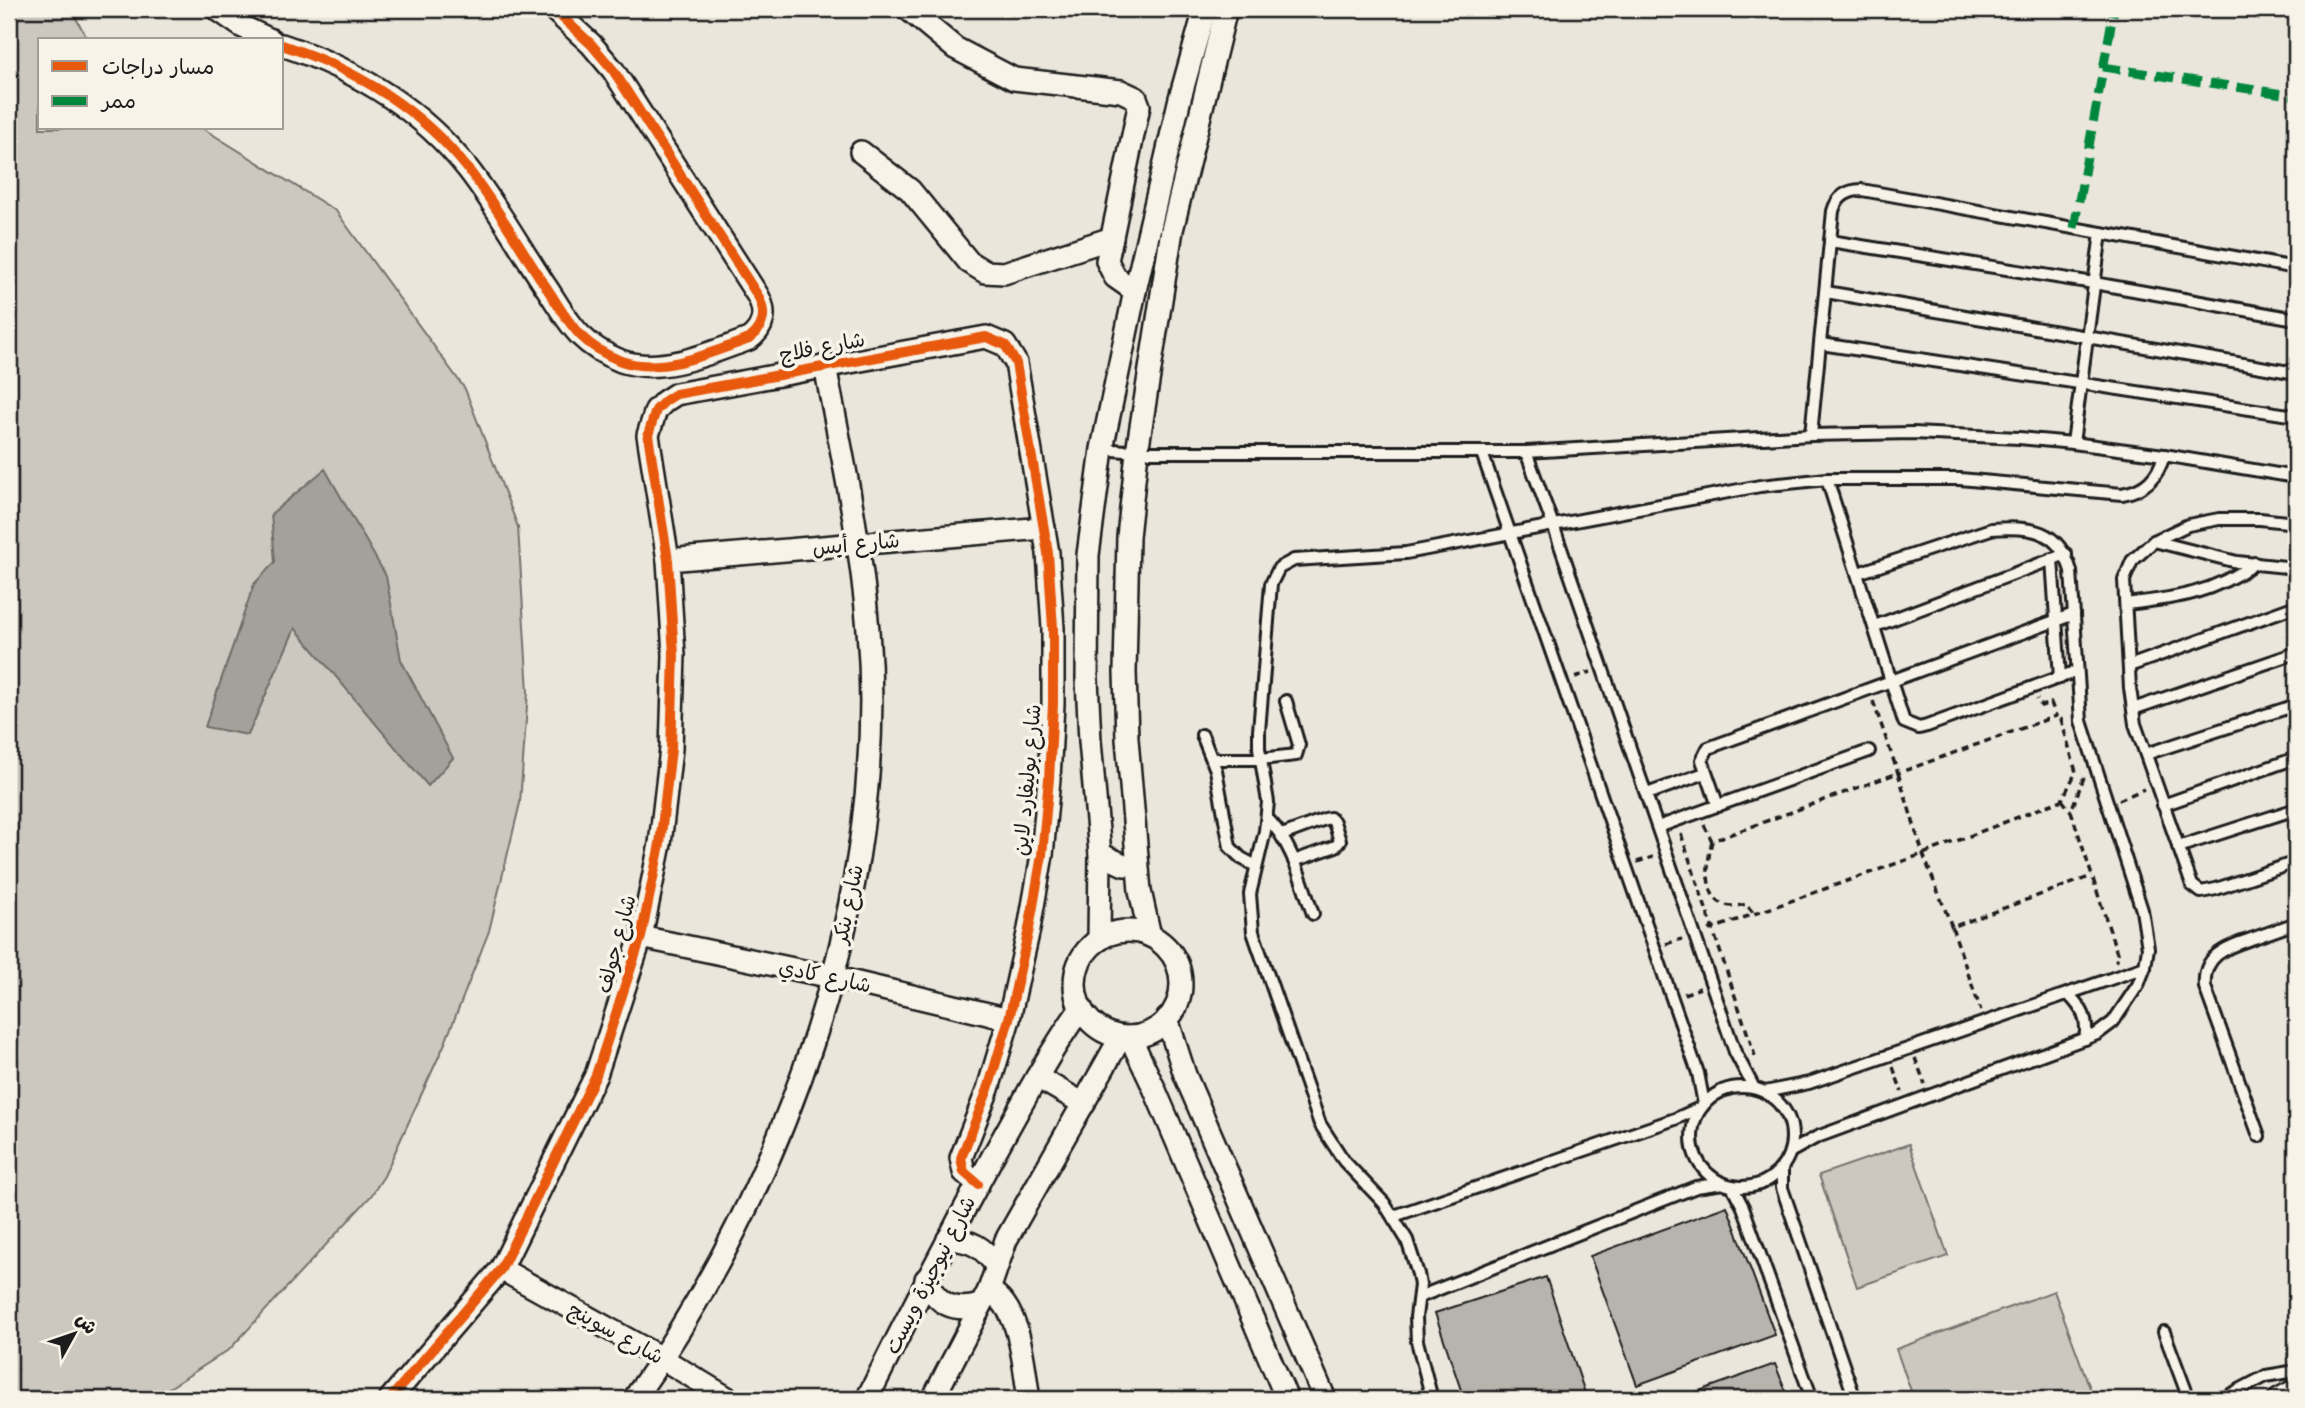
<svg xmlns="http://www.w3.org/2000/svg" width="2305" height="1408" font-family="'Playpen Sans','Playpen Sans Arabic',sans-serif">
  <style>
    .green { fill: #ccc8c0; stroke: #74726e; stroke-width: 2 }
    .water { fill: #a3a19a; stroke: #6d6c68; stroke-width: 2 }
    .building { fill: #b6b4ac; stroke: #1c1c1c; stroke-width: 2 }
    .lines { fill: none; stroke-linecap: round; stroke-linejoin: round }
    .lane-casing { stroke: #1c1c1c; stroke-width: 16 }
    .street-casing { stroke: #1c1c1c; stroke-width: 26 }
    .path { stroke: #1c1c1c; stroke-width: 3.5; stroke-dasharray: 7 5; stroke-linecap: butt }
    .lane { stroke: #f7f3e8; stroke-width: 10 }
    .street { stroke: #f7f3e8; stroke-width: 21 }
    .quiet { stroke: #00873e; stroke-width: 9; stroke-dasharray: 18 9; stroke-linecap: butt }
    .cycleway-casing { stroke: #f7f3e8; stroke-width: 15 }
    .cycleway { stroke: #e8590c; stroke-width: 10 }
    .labels { text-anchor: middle; stroke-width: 7; stroke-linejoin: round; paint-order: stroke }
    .street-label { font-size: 21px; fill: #1c1c1c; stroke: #f7f3e8 }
  </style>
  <rect width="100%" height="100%" fill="#eae6dc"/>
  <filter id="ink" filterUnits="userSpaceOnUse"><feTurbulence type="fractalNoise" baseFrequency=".0143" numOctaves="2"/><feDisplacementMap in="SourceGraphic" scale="14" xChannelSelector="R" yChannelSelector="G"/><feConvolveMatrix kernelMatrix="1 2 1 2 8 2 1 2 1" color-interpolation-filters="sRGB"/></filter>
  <g filter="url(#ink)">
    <!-- green -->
    <g class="green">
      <polygon points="9,9 71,9 88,40 40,40 40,128 202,128 336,211 465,389 518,527 528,692 520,803 489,931 445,1043 384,1176 371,1196 230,1349 152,1399 9,1399"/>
      <polygon points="1909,1144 1948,1256 1857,1287 1819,1175"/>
      <polygon points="2054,1291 2094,1399 1914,1399 1896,1349"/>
    </g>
    <!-- water -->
    <polygon class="water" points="325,469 386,576 401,660 453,758 428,786 295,628 248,735 205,727 254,584 275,562 271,514"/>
    <!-- building -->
    <g class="building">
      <polygon points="1727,1206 1775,1335 1637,1385 1590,1256"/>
      <polygon points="1546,1277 1587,1399 1464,1399 1435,1313"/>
      <polygon points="1775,1364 1789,1399 1699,1399 1696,1392"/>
    </g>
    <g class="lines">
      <!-- lane casing -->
      <g class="lane-casing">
        <g id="lane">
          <polyline points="1830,241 2094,283 2296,319"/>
          <polyline points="1826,292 2296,373"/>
          <polyline points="1821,344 2296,416"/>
          <path d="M1811,435l22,-224c4,-14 14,-21 29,-21l434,78"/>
          <polyline points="2073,443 2101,233"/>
          <polyline points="1102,449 1137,452 1526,452 1811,435 1913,433 2019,438 2073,443 2164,455 2296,477"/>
          <polyline points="1526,452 1553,525 1735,1052 1754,1088"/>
          <polyline points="1482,453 1698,1073 1704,1104"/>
          <polyline points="1827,479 1904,722 1919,728 1927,726 2077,671"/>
          <polyline points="2296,523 2260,519 2219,519 2188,525 2154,541 2132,561 2124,580 2130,688 2135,724 2192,885 2201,892 2216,889 2296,862"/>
          <polyline points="2154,541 2237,562 2296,568"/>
          <polyline points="2052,559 2060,678"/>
          <path d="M2126,604c50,-6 86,-10 129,-41"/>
          <polyline points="1875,626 2066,554"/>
          <polyline points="2129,666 2296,606"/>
          <polyline points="2133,709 2296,653"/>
          <polyline points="1202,735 1216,770 1230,847 1241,858 1256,866"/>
          <polyline points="2146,754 2296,705"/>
          <polyline points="1213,759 1261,759 1296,755 1299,745 1286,701"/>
          <polyline points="1647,794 1705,773"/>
          <polyline points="2163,805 2296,758"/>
          <polyline points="1718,806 1702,760 1708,748 2074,614"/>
          <path d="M1267,818c26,26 34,63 46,96"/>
          <polyline points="1658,827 1869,751"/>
          <polyline points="1282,835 1325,819 1330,818 1334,822 1340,841 1336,846 1294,861"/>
          <polyline points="2178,847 2296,809"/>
          <path d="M2068,994c14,14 21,25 17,45"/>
          <circle cx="1742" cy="1137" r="50"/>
          <polyline points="1765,1092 1809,1083 2145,967"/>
          <path d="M2259,1136l-54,-149c-3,-33 23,-40 49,-49 14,-5 28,-10 42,-15"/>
          <path d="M1790,1152l27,-15 280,-103 16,-12 25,-37 7,-18 3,-19 -6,-38 -61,-189 -10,-150c-12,-42 -40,-45 -80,-42l-133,44"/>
          <polyline points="1782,1168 1782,1188 1855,1399"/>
          <polyline points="1732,1186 1743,1207 1812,1399"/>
          <polyline points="1394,1216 1675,1119 1702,1107"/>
          <polyline points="1419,1297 1696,1187 1723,1183"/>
          <polyline points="2164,1332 2189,1399"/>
          <path d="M1432,1399l-15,-58 -1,-24 4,-32 -2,-11 -11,-34 -23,-37 -40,-42 -24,-37 -67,-192 -3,-38 15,-63 3,-29 -9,-54v-17l12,-147 8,-16 15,-8 112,-7 354,-67 67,-7h133l162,15c23,-4 36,-16 42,-39"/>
          <polyline points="2222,1399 2266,1376 2296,1371"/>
        </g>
      </g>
      <!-- street casing -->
      <g class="street-casing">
        <g id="street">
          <polyline points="217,9 243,27 271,40"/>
          <polyline points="908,9 955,48 1014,79 1121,91 1136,98 1139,106 1107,261 1115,277 1135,291"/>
          <path d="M282,45c73,24 137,62 186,124 28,36 51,77 76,115 12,17 22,37 37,52 11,11 25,19 40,25 41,14 89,-8 128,-22 15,-11 18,-26 9,-43l-145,-226 -22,-26 -38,-35"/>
          <polyline points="861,152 910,190 969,262 985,272 1004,273 1112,238"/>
          <polyline points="668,560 1044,528"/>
          <polyline points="1100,854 1124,865 1137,865"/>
          <circle cx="1128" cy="984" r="53"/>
          <polyline points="1150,936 1140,891 1127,739 1125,672 1128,537 1137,452 1172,230 1226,9"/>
          <polyline points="641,937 832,977 1009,1019"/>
          <polyline points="1099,940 1100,854 1090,741 1087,679 1088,555 1102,449 1135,291 1180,98 1205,9"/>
          <polyline points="1167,1019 1185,1075 1325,1399"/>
          <polyline points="1130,1037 1154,1088 1287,1399"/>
          <polyline points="1037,1077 1084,1104"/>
          <path d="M948,1239c23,1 36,8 48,27"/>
          <polyline points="501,1269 663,1359 729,1399"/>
          <path d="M926,1279c10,25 28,34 54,26"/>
          <path d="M989,1290c33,19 34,75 40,109"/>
          <polyline points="390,1399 501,1269 596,1075 641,937 660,844 671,749 674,655 668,560 648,435 656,410 665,401 676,394 986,337 1005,345 1016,363 1048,553 1053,628 1053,704 1049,779 1042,855 1029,929 1009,1019 988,1089 961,1158 964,1172 978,1184"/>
          <path d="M634,1399c151,-213 256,-505 234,-769 -7,-89 -26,-176 -43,-264"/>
          <path d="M867,1399c41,-83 83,-164 127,-245 28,-50 54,-100 87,-146"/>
          <polyline points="933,1399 989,1290 1006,1240 1121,1037"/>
          <polyline points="2279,1399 2296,1390"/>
        </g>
      </g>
      <!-- path -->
      <g class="path">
        <polyline points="1575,677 1591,672"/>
        <polyline points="1873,701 1898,773 2056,716 2051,703 2041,706 2037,699"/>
        <polyline points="2084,777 2071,811 2117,953 2118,959 2115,961"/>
        <polyline points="2062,800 2071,811"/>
        <polyline points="2119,800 2144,789"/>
        <polyline points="1704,825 1712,841 1898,773 1923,854 1952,927 2092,876"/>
        <polyline points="1681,834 1755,1056"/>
        <path d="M1712,841c-7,28 -10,75 34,63l8,10"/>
        <polyline points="1637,862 1653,857"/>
        <polyline points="1952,927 1981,1011"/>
        <polyline points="1709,930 1923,854 2062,800 2076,772 2061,719 2056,716"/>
        <polyline points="1666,944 1682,939"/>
        <polyline points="1684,994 1700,988"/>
        <polyline points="1915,1058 1925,1084"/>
        <polyline points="1893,1067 1902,1092"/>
      </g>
      <!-- lane -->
      <use href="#lane" class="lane"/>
      <!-- street -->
      <use href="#street" class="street"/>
      <!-- quiet -->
      <g class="quiet">
        <polyline points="2103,67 2296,96"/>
        <polyline points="2074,228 2114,9"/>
      </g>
      <!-- cycleway casing -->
      <g class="cycleway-casing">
        <g id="cycleway">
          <path d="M282,45c73,24 137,62 186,124 28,36 51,77 76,115 12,17 22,37 37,52 11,11 25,19 40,25 41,14 89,-8 128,-22 15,-11 18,-26 9,-43l-145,-226 -22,-26 -38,-35"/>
          <polyline points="390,1399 501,1269 596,1075 641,937 660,844 671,749 674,655 668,560 648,435 656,410 665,401 676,394 986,337 1005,345 1016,363 1048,553 1053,628 1053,704 1049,779 1042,855 1029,929 1009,1019 988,1089 961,1158 964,1172 978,1184"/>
        </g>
      </g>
      <!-- cycleway -->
      <use href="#cycleway" class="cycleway"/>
    </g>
  </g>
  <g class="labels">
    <!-- street labels -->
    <g class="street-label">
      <text transform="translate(822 347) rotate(-11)" y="7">شارع فلاج</text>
      <text transform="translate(856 544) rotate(-5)" y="7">شارع أيس</text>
      <text transform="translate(1027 780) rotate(-85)" y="7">شارع بوليفارد لاين</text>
      <text transform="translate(848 904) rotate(-78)" y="7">شارع بنكر</text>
      <text transform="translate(616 944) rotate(-75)" y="7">شارع جولف</text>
      <text transform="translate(825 976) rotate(12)" y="7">شارع كادي</text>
      <text transform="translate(930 1275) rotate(-63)" y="7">شارع نيوجيزة ويست</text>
      <text transform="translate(616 1333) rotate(29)" y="7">شارع سوينج</text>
    </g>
  </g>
  <!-- margin -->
  <rect width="2305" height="1408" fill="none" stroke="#f7f3e8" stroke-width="35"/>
  <rect x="18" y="18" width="2270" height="1373" fill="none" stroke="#1c1c1c" stroke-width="2.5" filter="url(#ink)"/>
  <!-- legend -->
  <rect x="38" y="38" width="245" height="91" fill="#f7f3e8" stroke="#9f9d96" stroke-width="2"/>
  <rect x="52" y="61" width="35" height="10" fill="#e8590c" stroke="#9f9d96" stroke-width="2"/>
  <text x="102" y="74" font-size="21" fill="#1c1c1c">مسار دراجات</text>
  <rect x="52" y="96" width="35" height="10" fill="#00873e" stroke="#9f9d96" stroke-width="2"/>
  <text x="102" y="108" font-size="21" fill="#1c1c1c">ممر</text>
  <!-- north arrow -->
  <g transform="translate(74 1334) rotate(50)" stroke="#f7f3e8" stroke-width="5" paint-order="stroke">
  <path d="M0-5L12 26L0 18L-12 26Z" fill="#1c1c1c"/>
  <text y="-10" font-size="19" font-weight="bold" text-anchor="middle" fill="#1c1c1c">ش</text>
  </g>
</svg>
